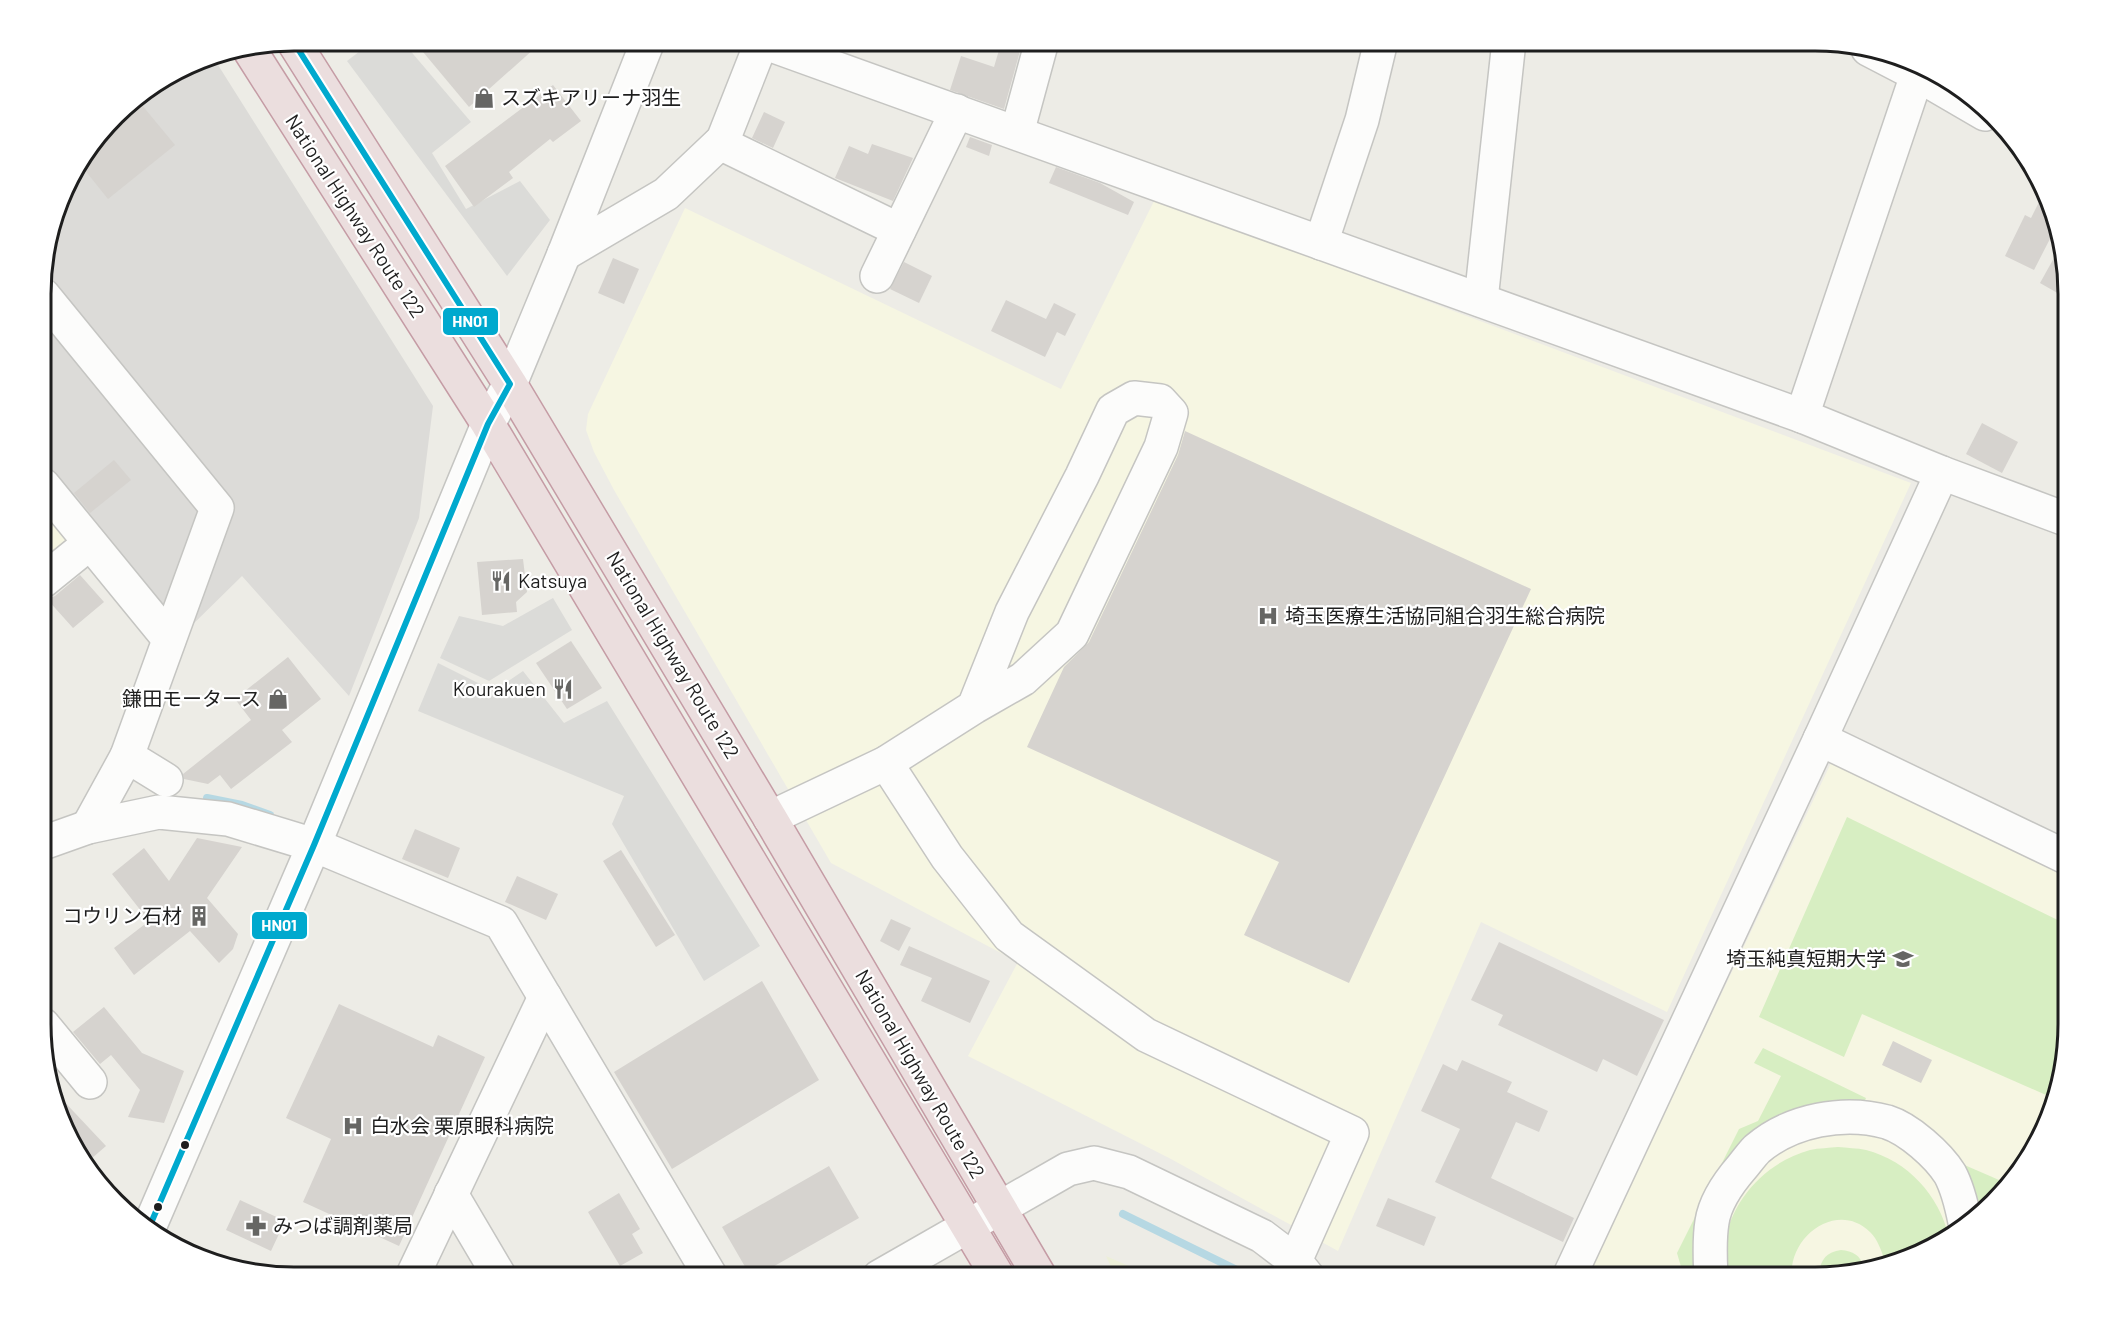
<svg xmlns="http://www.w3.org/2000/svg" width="2109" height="1318" font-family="Barlow,'Noto Sans JP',sans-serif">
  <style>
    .residential { fill: #dcdbd8 }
    .education { fill: #f6f6e2 }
    .farmland { fill: #ecefd8 }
    .grass { fill: #d7eec2 }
    .parking { fill: #dbdbd8 }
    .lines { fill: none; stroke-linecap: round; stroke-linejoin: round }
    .stream { stroke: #b6d8e3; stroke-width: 8 }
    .building { fill: #d6d3cf }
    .minor-casing { stroke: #c5c5c2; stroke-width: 36 }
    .highway-casing { stroke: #c59ca5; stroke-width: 36 }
    .minor { stroke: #fcfcfb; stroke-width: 33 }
    .highway { stroke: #ebdede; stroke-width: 33 }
    .bus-1-casing { stroke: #fff; stroke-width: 10 }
    .bus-1 { stroke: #00a9ce; stroke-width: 6 }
    .bus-dot { fill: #1e1e1e; stroke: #fff; stroke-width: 2 }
    .labels { text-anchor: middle; stroke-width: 4.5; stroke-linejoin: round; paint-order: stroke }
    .poi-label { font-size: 20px; fill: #1e1e1e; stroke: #fff; text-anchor: start }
    .street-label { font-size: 20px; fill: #1e1e1e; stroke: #fff }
    .rim { fill: none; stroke: #1e1e1e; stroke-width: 3 }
    .line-badge { stroke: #fff; stroke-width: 2 }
    .badge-label { font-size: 16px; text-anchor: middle; font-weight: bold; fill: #fff }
  </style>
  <rect width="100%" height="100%" fill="#edece6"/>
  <!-- residential -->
  <polygon class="residential" points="213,57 433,406 419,518 349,696 242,576 184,633 43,461 43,261 67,182 127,104 197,60"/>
  <!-- education -->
  <g class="education">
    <polygon points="1155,199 1911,483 1667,1012 1481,922 1338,1251 1171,1159 968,1056 1018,962 831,863 614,490 594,452 586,430 588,414 685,208 1061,389"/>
    <polygon points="43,497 77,540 43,567"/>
    <polygon points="1831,763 2068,878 2068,1040 2055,1105 2026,1164 1941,1244 1831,1277 1583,1277 1699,1041"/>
  </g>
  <!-- farmland -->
  <polygon class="farmland" points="1106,1256 1154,1277 1116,1277"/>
  <!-- grass -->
  <g class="grass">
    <polygon points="1847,817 2068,925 2068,1040 2065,1055 2046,1095 1862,1014 1844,1057 1759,1017"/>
    <polygon points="1763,1048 1866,1098 1860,1111 1759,1137 1700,1277 1684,1277 1677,1253 1739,1129 1758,1121 1781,1076 1754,1063"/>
    <path d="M1838,1147c9,1 19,1 28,3 42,11 73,45 83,87l-8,7 -56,17c-4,-11 -7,-21 -15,-29 -33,-32 -82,5 -78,45h-68c0,-10 -1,-22 0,-33 8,-45 42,-82 86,-94 9,-2 19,-2 28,-3z"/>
    <polygon points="1946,1157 2006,1183 1971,1216"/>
    <path d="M1841,1250c12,1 19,5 23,17l-33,10h-12c0,-15 6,-25 22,-27z"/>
  </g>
  <!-- parking -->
  <g class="parking">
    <polygon points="373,41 402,41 471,122 432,153 466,209 520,181 550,220 507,276 347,61"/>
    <polygon points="553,598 572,630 489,681 440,658 459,616 503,626"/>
    <polygon points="438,663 494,691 523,671 564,723 607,701 760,946 704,981 612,824 624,796 418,711"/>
  </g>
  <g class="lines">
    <!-- stream -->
    <g class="stream">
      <polyline points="207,798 242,805 270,815"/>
      <polyline points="1123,1214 1251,1277"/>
    </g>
  </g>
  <!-- building -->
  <g class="building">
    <polygon points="413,40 544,40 469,107"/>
    <polygon points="1002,40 1023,40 1004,109 950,90 961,56 994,67"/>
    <polygon points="553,85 581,121 553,142 550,139 509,172 513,178 474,207 445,166"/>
    <polygon points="136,98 175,145 108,199 80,164 127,104"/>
    <polygon points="764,112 785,122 773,148 752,138"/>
    <polygon points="970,137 992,145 989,156 966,147"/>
    <polygon points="872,144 913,158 893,201 835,178 849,146 868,154"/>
    <polygon points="1056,167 1100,183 1134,202 1128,215 1049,183"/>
    <polygon points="2043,194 2054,231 2034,270 2005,256 2025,215 2031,218"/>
    <polygon points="2059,249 2068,278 2068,299 2040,283"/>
    <polygon points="613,258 639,269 624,304 598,293"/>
    <polygon points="904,262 932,276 919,303 890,289"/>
    <polygon points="1006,300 1046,319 1054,303 1076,314 1065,336 1057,332 1045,357 991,331"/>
    <polygon points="1982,423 2018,442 2002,473 1966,454"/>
    <polygon points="1185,431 1531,589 1349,983 1244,935 1279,862 1027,747 1064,667 1089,642 1178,455"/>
    <polygon points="114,460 131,480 90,513 74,493"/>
    <polygon points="523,559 527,592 516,602 517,612 482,615 477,562"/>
    <polygon points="80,575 104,602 73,628 47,599 55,596"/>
    <polygon points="571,641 602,688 567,709 536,663"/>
    <polygon points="288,657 321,699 282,730 292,742 231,789 220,775 208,784 184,779 183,774 251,720 235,699"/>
    <polygon points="415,829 460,848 448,878 402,859"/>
    <polygon points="197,838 242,847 207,898 238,934 233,949 219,963 190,931 134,975 114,948 149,921 112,874 144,848 169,881"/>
    <polygon points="621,850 675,935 656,947 603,861"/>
    <polygon points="517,876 558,894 546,920 505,902"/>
    <polygon points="891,919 911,928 899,951 880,941"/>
    <polygon points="1499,942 1664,1020 1637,1076 1603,1059 1597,1072 1498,1025 1503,1015 1471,1000"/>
    <polygon points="909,946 990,981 970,1023 921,1001 932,978 900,965"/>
    <polygon points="762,981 819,1080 672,1169 614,1072"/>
    <polygon points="339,1004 433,1047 438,1035 485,1057 399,1246 303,1202 331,1139 286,1118"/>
    <polygon points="104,1007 142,1053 184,1071 164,1123 128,1117 140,1090 111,1055 100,1064 73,1032"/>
    <polygon points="1893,1041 1932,1060 1921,1083 1882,1065"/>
    <polygon points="1462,1060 1512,1082 1507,1092 1548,1111 1539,1132 1516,1122 1491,1178 1574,1218 1563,1242 1435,1182 1460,1129 1421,1111 1443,1064 1457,1071"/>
    <polygon points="58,1095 106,1146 84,1165 83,1164"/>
    <polygon points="829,1166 859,1218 755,1277 751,1277 722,1227"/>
    <polygon points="619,1193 640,1229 632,1234 643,1253 620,1266 588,1212"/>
    <polygon points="1388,1198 1436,1217 1424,1246 1376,1226"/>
    <polygon points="240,1200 285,1221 271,1251 226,1230"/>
  </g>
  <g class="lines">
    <!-- minor casing -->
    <g class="minor-casing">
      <g id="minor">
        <polyline points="760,41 1802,416 1942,473 2068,520"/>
        <polyline points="1868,49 1918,75 1985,114"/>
        <polyline points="1017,133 1042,41"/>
        <polyline points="720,143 899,230"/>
        <polyline points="1321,243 1362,120 1381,41"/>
        <polyline points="564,254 666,194 723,140 762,41"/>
        <polyline points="877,276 957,111"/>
        <polyline points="43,295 217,508 127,756 166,780"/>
        <polyline points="1481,300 1509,41"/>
        <polyline points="1802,416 1920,66"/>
        <polyline points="43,485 169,639"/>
        <polyline points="43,581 90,543"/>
        <polyline points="1820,739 2068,858"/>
        <polyline points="886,763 947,857 1009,936 1146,1035 1352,1133 1295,1261"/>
        <polyline points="770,818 886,763 974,707 1012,612 1082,476 1113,410 1134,398 1160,401 1171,413 1161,447 1072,634 1023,679 974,707"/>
        <polyline points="88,827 127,756"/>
        <polyline points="43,843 88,827 159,812 228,819 314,845 501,923 711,1277"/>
        <polyline points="43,1025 90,1082"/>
        <polyline points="451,1194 500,1277"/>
        <polyline points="148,1230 314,845 488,424 510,384 564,254 648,41"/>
        <polyline points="412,1277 545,997"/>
        <polyline points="879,1277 1068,1169 1094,1163 1129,1172 1262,1236 1295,1261 1308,1277"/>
        <polyline points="1569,1277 1820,739 1942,473"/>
        <path d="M1711,1277c-1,-18 -2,-37 1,-55 3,-20 17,-40 30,-55 5,-6 10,-13 15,-18 34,-29 87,-39 130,-27 22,7 51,33 63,52 7,13 12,33 15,48"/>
      </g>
    </g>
    <!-- highway casing -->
    <g class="highway-casing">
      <g id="highway">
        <polyline points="293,41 510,384 770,818 1040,1277"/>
        <polyline points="249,49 488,424 998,1277"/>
      </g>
    </g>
    <!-- minor -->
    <use href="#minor" class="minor"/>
    <!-- highway -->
    <use href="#highway" class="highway"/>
    <!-- bus-1 casing -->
    <g class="bus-1-casing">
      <polyline id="bus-1" points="148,1230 314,845 488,424 510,384 293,41"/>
    </g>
    <!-- bus-1 -->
    <use href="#bus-1" class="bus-1"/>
  </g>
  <!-- icons -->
  <defs>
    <g id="shop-bare" transform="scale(1.62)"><path d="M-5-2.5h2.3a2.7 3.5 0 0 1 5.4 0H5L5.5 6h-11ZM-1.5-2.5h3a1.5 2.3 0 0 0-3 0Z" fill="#666664" stroke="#fff" stroke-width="2.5" paint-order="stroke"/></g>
    <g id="restaurant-bare" transform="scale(1.62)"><path d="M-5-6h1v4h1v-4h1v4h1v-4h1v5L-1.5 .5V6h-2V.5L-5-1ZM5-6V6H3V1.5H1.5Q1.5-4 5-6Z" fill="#666664" stroke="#fff" stroke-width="2.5" paint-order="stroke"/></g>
    <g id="hospital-bare" transform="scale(1.62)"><path d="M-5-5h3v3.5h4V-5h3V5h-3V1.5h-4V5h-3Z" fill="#666664" stroke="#fff" stroke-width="2.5" paint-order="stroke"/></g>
    <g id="building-bare" transform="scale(1.62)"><path d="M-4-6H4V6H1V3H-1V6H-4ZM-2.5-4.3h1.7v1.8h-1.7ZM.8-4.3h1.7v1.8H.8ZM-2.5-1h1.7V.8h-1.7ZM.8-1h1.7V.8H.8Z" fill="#666664" stroke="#fff" stroke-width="2.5" paint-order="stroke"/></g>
    <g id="university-bare" transform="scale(1.62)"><path d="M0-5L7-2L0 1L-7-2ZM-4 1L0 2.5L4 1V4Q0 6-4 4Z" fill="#666664" stroke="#fff" stroke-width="2.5" paint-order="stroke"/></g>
    <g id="pharmacy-bare" transform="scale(1.62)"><path d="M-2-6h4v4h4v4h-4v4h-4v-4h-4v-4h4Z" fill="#666664" stroke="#fff" stroke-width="2.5" paint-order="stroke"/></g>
  </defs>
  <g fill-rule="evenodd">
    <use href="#shop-bare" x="484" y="98"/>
    <use href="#restaurant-bare" x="501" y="581"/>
    <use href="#hospital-bare" x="1268" y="616"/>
    <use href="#restaurant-bare" x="563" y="689"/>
    <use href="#shop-bare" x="278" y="699"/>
    <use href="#building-bare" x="199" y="916"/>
    <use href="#university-bare" x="1903" y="959"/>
    <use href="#hospital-bare" x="353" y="1126"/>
    <use href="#pharmacy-bare" x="256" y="1226"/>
  </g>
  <!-- markers -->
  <g class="bus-dot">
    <circle cx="185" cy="1145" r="5"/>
    <circle cx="158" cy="1207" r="5"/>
  </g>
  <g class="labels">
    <!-- poi labels -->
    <g class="poi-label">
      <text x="501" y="105">スズキアリーナ羽生</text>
      <text x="518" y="588">Katsuya</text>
      <text x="1285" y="623">埼玉医療生活協同組合羽生総合病院</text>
      <text x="546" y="696" text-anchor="end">Kourakuen</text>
      <text x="261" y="706" text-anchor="end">鎌田モータース</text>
      <text x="182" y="923" text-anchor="end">コウリン石材</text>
      <text x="1886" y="966" text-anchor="end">埼玉純真短期大学</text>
      <text x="370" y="1133">白水会 栗原眼科病院</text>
      <text x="273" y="1233">みつば調剤薬局</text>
    </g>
    <!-- street labels -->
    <g class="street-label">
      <text transform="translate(355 216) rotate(57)" y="7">National Highway Route 122</text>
      <text transform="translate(673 655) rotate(59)" y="7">National Highway Route 122</text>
      <text transform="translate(920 1074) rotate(60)" y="7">National Highway Route 122</text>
    </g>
  </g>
  <!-- crop -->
  <path d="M0 0H2109V1318H0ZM294 51H1815A243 243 0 0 1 2058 294V1024A243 243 0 0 1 1815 1267H294A243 243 0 0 1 51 1024V294A243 243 0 0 1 294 51Z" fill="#fff" fill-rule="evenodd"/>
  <path class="rim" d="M294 51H1815A243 243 0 0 1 2058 294V1024A243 243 0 0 1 1815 1267H294A243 243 0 0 1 51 1024V294A243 243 0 0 1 294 51Z"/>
  <g class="line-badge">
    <rect x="442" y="307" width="57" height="29" rx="6" fill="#00a9ce"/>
    <rect x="251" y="911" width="57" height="29" rx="6" fill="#00a9ce"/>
  </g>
  <g class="badge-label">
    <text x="470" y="327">HN01</text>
    <text x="279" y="931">HN01</text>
  </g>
</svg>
